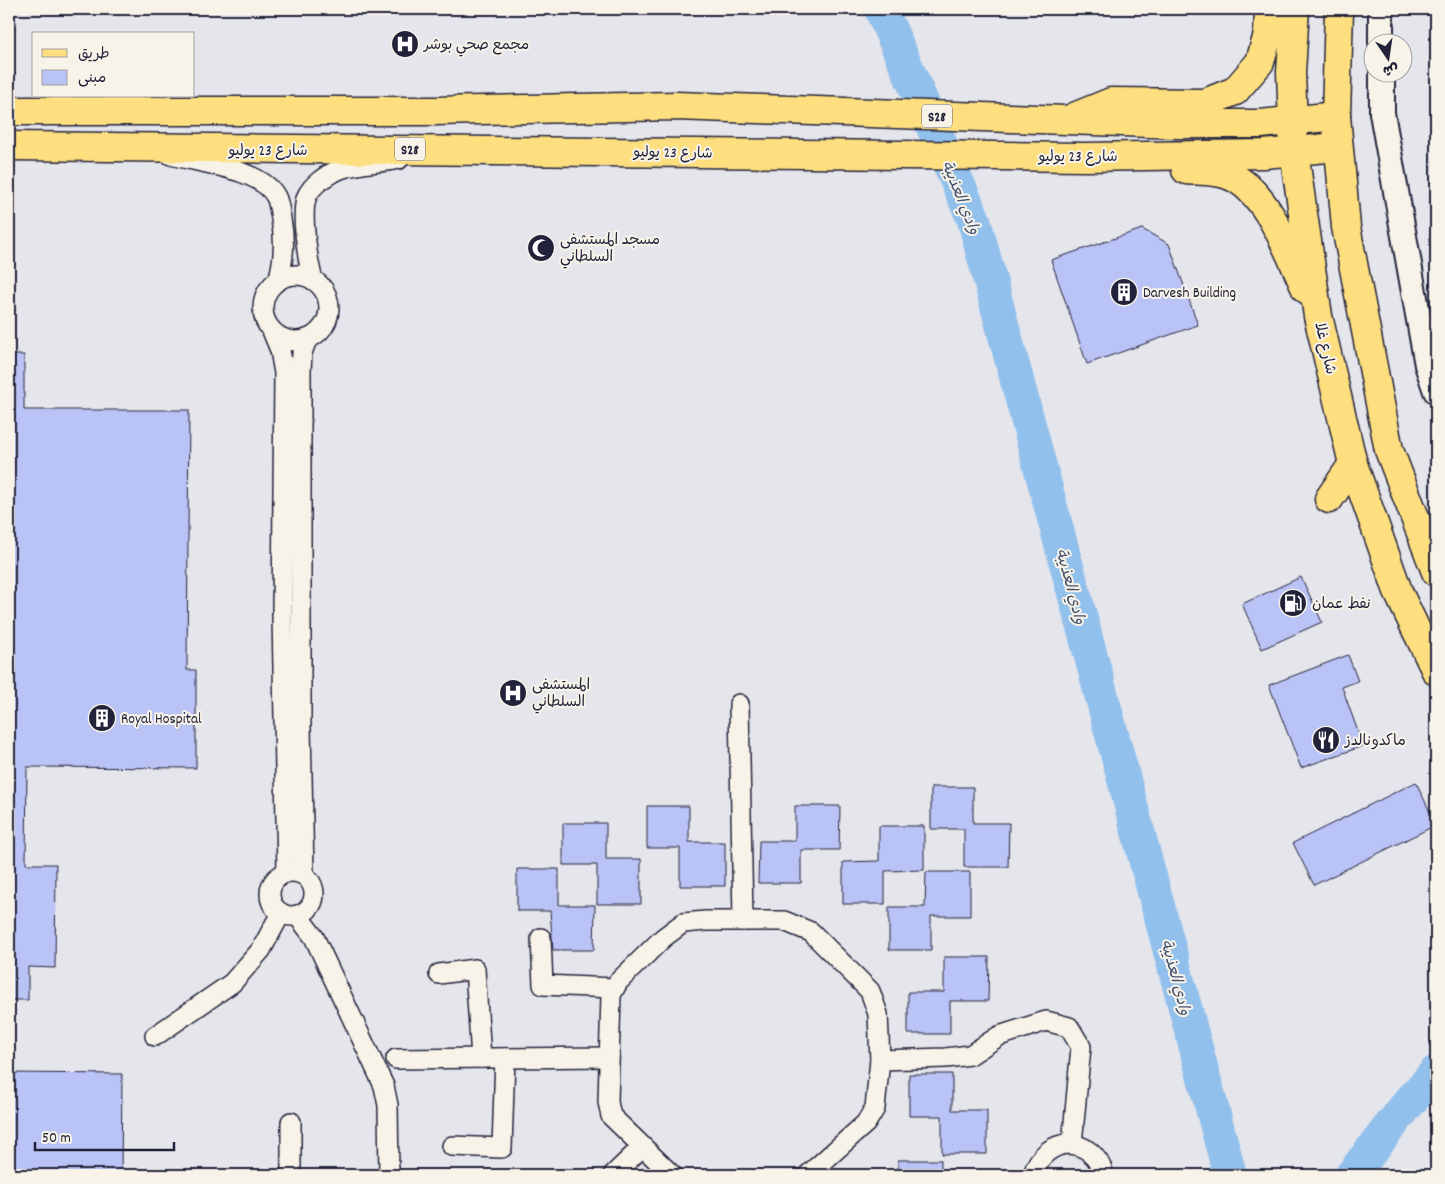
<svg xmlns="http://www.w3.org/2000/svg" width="1445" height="1184" font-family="Dekko,'Playpen Sans Arabic',sans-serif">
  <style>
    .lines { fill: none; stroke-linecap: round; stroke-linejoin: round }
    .river { stroke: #91c0ec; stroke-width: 34 }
    .building { fill: #bac3f5; stroke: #22223b }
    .minor-casing { stroke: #22223b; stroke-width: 22 }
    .tertiary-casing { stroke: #22223b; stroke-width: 28 }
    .primary-casing { stroke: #22223b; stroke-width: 31 }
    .minor { stroke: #f7f3e8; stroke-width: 19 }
    .tertiary { stroke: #f7f3e8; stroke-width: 24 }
    .primary { stroke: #fddf80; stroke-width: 28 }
    .labels { text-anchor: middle; stroke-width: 4; stroke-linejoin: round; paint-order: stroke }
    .shield { fill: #f7f3e8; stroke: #62616f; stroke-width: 1 }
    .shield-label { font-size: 14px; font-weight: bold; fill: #22223b }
    .poi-label { font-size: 15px; fill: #22223b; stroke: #f7f3e8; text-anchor: start }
    .street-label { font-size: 15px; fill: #22223b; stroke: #f7f3e8 }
    .water-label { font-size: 16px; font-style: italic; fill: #435170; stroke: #f7f3e8 }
  </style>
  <rect width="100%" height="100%" fill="#e5e5ec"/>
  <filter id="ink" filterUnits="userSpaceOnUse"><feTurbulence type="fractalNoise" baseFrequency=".02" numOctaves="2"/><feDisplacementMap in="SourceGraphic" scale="10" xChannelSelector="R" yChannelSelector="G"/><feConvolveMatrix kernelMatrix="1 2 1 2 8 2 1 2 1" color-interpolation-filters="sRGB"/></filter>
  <g filter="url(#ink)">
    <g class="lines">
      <!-- river -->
      <g class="river">
        <polyline points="881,9 974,220 1230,1175"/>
        <polyline points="1352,1175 1406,1106 1436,1072"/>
      </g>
    </g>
    <!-- building -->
    <g class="building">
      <polygon points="1142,229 1169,244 1198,325 1087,364 1051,260"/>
      <polygon points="9,355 24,355 24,410 189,410 187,670 196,670 196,768 27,767 26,864 56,864 55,968 28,967 28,1000 9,1000"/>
      <polygon points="1301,577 1322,622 1262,649 1242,604"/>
      <polygon points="1348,655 1358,681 1342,687 1363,746 1301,768 1269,685"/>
      <polygon points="1416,782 1436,825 1314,885 1293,843"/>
      <polygon points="931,787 973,787 973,823 1009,823 1008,867 964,867 964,829 931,829"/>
      <polygon points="647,806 689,806 689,842 725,842 725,886 680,886 680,848 647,848"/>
      <polygon points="795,806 840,806 839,850 801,850 801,883 758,883 759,841 795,841"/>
      <polygon points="563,823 606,823 606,859 641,859 641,904 597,904 597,865 563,865"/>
      <polygon points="879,826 924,826 924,870 885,871 885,904 843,904 843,862 879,861"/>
      <polygon points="517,869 559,869 559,905 595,905 594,950 553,950 550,911 517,911"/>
      <polygon points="926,872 970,872 970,916 931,916 931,950 889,950 889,907 925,907"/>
      <polygon points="944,957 989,957 988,1001 950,1001 950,1034 908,1034 908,992 944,992"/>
      <polygon points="9,1073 122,1074 121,1175 9,1175"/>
      <polygon points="909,1074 952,1074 952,1110 987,1110 987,1154 942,1154 942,1116 909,1116"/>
      <rect x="898" y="1160" width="43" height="15"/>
    </g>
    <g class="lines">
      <!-- minor casing -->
      <g class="minor-casing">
        <g id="minor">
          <path d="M171,155c29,8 91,14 105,42 3,6 4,16 5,22 4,21 3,42 -3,62"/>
          <circle cx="296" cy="308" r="33"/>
          <path d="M313,280c-5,-17 -13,-68 -6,-84 5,-11 19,-21 31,-26 16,-7 43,-7 61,-11"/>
          <polyline points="273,333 280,350 284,373 282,616 287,872"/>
          <polyline points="739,704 743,921"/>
          <circle cx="292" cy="894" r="22"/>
          <polyline points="304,875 301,727 301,371 302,353 307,339"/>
          <polyline points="297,915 314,937 384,1086 388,1105 389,1175"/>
          <polyline points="541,938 543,985 614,988"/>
          <polyline points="439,974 475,969 481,1058"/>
          <polyline points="155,1036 232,983 261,950 281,913"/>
          <polyline points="396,1059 609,1057"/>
          <polyline points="880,1060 946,1058 970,1055 999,1036 1046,1021 1069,1027 1081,1047 1072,1144"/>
          <polyline points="291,1122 291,1175"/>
          <polyline points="452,1146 502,1148 505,1058"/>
          <polyline points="613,1175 642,1147"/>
          <polyline points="672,1175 611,1116 608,1102 611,995 618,982 663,938 683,923 706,921 784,921 811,932 870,991 878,1014 880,1060 875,1108 866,1123 808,1175"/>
          <path d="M1033,1175c11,-41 60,-41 71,0"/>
        </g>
      </g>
      <!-- tertiary casing -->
      <g class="tertiary-casing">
        <g id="tertiary">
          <polyline points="1381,9 1381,42"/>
          <polyline points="1382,72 1382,113 1427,365 1436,391"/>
        </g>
      </g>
      <!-- primary casing -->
      <g class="primary-casing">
        <g id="primary">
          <polyline points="1295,9 1291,72 1294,152 1318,316 1353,464 1399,594 1436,671"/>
          <polyline points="1339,9 1336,116 1346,227 1389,450 1436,572"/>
          <polyline points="9,111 435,111 676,106 1178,124 1261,124 1336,116"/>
          <polyline points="1074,117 1111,102 1205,103 1235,91 1260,62 1268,34 1269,9"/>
          <polyline points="9,146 1087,157 1264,154 1337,147"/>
          <path d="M1186,170c13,1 29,0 42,5 38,13 62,80 78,114"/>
          <polyline points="1329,499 1353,464"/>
        </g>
      </g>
      <!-- minor -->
      <use href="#minor" class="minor"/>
      <!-- tertiary -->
      <use href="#tertiary" class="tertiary"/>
      <!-- primary -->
      <use href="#primary" class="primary"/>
    </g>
  </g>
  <!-- icons -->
  <defs>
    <g id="hospital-disc" transform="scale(1.4375)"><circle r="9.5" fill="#22223b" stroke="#f7f3e8"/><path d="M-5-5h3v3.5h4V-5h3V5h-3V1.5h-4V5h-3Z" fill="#fff"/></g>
    <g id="mosque-disc" transform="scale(1.4375)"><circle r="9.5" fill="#22223b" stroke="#f7f3e8"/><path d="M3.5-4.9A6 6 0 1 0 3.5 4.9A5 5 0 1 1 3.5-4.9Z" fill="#fff"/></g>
    <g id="building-disc" transform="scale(1.4375)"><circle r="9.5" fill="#22223b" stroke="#f7f3e8"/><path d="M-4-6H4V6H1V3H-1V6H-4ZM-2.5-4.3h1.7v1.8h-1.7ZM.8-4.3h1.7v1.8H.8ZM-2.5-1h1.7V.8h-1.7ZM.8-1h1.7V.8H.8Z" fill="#fff"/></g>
    <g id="fuel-disc" transform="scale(1.4375)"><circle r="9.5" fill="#22223b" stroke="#f7f3e8"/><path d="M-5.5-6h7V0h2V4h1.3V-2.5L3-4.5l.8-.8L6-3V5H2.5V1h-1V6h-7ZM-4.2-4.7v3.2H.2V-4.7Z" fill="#fff"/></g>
    <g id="restaurant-disc" transform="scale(1.4375)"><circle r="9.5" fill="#22223b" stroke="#f7f3e8"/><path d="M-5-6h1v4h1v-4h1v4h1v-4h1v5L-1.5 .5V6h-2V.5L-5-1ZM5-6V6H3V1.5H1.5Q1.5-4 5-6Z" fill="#fff"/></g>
  </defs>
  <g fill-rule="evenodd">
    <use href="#hospital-disc" x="405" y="44"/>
    <use href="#mosque-disc" x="541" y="248"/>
    <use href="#building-disc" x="1124" y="292"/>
    <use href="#fuel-disc" x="1293" y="603"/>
    <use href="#hospital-disc" x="513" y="693"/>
    <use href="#building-disc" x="102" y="718"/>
    <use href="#restaurant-disc" x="1326" y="740"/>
  </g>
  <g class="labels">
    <!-- shield labels -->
    <g class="shield">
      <rect x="922" y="104.5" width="30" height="23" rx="4"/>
      <rect x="395" y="137.5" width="30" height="23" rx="4"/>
    </g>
    <g class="shield-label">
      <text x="937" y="121">S28</text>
      <text x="410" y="154">S28</text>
    </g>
    <!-- poi labels -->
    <g class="poi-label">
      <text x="424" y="49">مجمع صحي بوشر</text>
      <text x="560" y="244">مسجد المستشفى<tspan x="560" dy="17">السلطاني</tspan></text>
      <text x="1143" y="297">Darvesh Building</text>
      <text x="1312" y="608">نفط عمان</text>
      <text x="532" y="689">المستشفى<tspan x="532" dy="17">السلطاني</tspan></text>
      <text x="121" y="723">Royal Hospital</text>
      <text x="1345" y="745">ماكدونالدز</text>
    </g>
    <!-- street labels -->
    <g class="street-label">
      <text x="268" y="155">شارع 23 يوليو</text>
      <text transform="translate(673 152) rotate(1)" y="5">شارع 23 يوليو</text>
      <text x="1078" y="161">شارع 23 يوليو</text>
      <text transform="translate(1326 348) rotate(77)" y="5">شارع غلا</text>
    </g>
    <!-- water labels -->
    <g class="water-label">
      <text transform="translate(962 197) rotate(68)" y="6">وادي العذيبة</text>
      <text transform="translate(1072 586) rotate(75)" y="6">وادي العذيبة</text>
      <text transform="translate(1177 977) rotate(75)" y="6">وادي العذيبة</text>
    </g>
  </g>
  <!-- margin -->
  <rect width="1445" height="1184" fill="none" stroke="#f7f3e8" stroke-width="30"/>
  <rect x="15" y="15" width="1415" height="1154" fill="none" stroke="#22223b" stroke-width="2" filter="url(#ink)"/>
  <!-- legend -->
  <rect x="32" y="32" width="162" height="65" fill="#f7f3e8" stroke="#a29fa3"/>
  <rect x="42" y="49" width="25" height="8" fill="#fddf80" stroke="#a29fa3"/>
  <text x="78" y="58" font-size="15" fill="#22223b">طريق</text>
  <rect x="42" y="70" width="25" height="15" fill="#bac3f5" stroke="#a29fa3"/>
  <text x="78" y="82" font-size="15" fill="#22223b">مبنى</text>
  <!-- north arrow -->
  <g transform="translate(1388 58) rotate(167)"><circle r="24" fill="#f7f3e8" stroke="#a29fa3"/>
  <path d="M0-4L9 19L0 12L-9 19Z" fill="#22223b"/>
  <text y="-8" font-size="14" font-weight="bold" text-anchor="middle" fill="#22223b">ش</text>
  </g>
  <!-- scale -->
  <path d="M35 1142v8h139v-8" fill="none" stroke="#22223b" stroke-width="2.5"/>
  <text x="42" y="1142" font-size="15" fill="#22223b" stroke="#f7f3e8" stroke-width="4" paint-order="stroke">50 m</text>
</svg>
